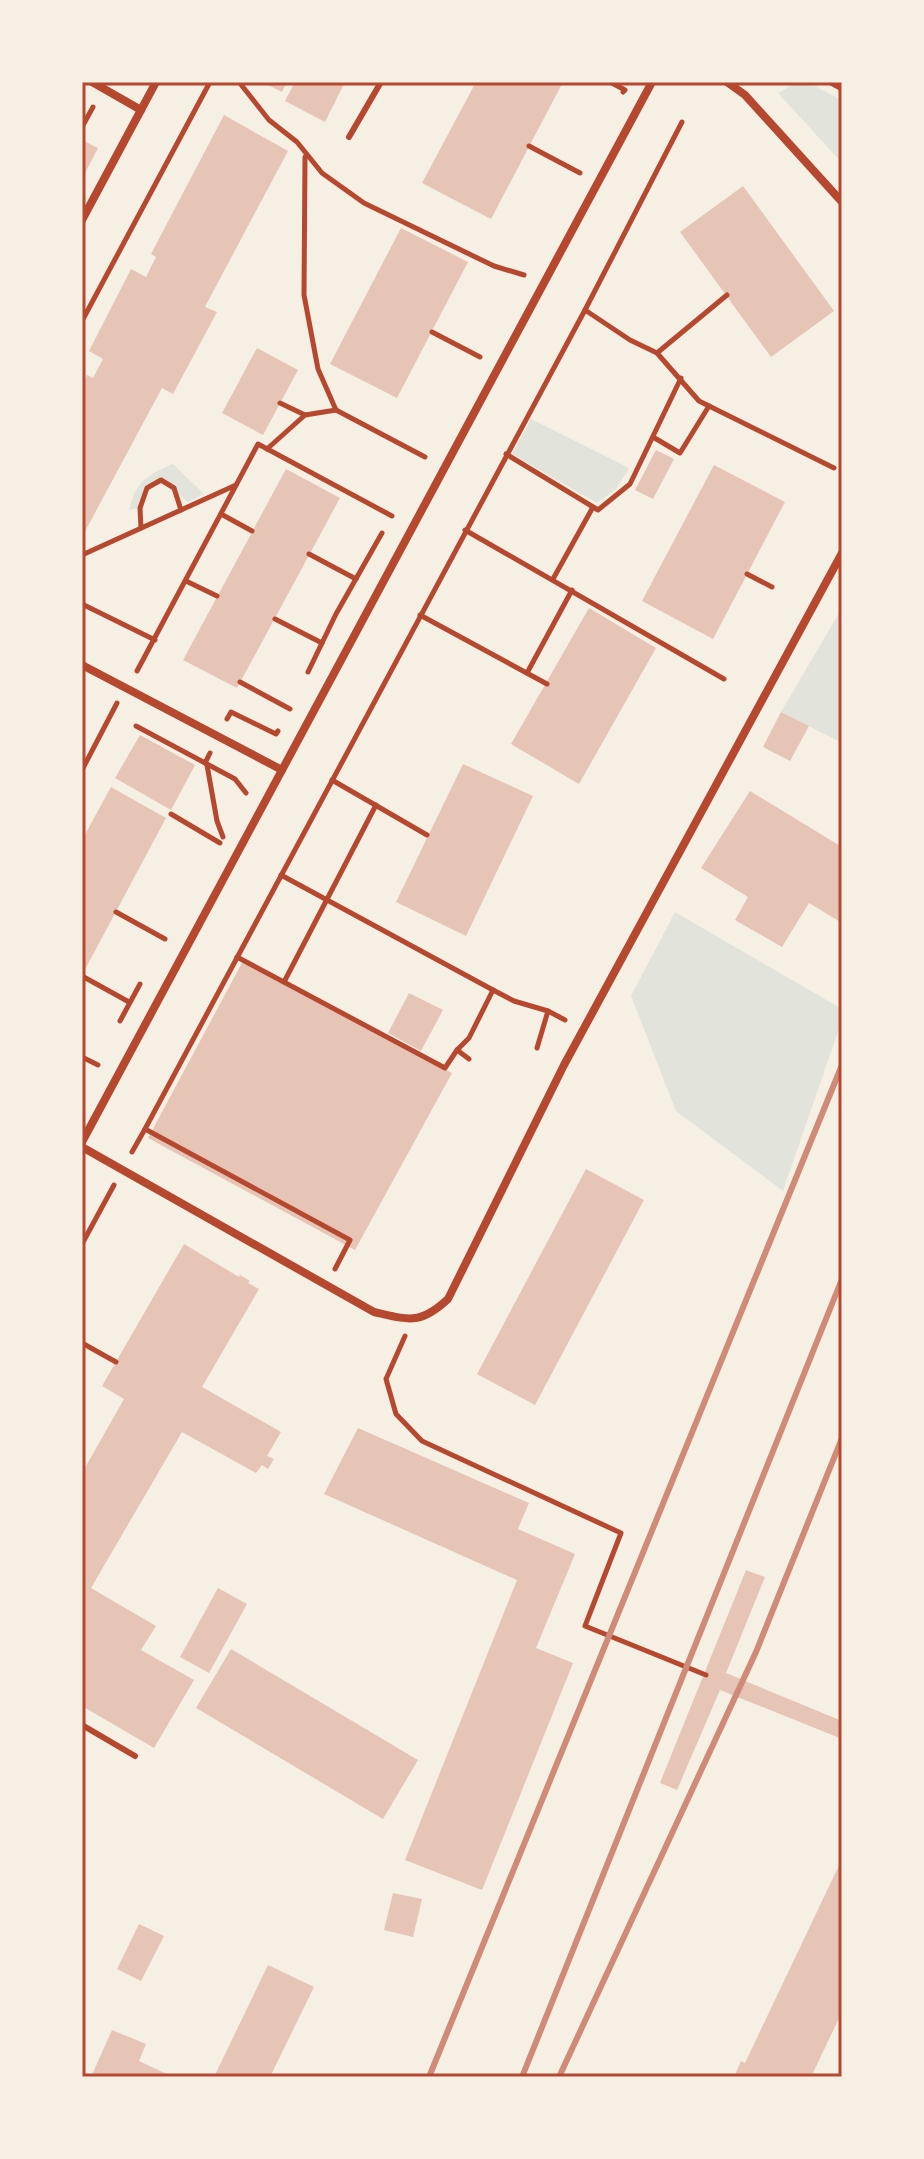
<svg xmlns="http://www.w3.org/2000/svg" width="924" height="2159" font-family="'Exo 2',sans-serif">
  <style>
    .green { fill: #e2e4dc }
    .building { fill: #e6c5b7 }
    .lines { fill: none; stroke-linecap: round; stroke-linejoin: round }
    .path { stroke: #b5482f; stroke-width: 5 }
    .service { stroke: #b5482f; stroke-width: 6 }
    .minor { stroke: #b5482f; stroke-width: 8 }
    .rail { stroke: #cf8b77; stroke-width: 6 }
    .neatline { fill: none; stroke: #b5482f; stroke-width: 3 }
  </style>
  <rect width="100%" height="100%" fill="#f6efe4"/>
  <!-- green -->
  <g class="green">
    <polygon points="797,82 807,82 842,100 842,163 778,93"/>
    <polygon points="531,419 629,468 616,489 597,503 512,454"/>
    <path d="M173,464l31,30 -16,8 -27,-22 -14,8 -7,20 -11,2c7,-29 18,-35 44,-46z"/>
    <polygon points="842,608 842,743 781,712"/>
    <polygon points="675,912 842,1009 842,1020 783,1191 676,1111 631,996"/>
  </g>
  <!-- building -->
  <g class="building">
    <polygon points="262,82 287,82 282,92"/>
    <polygon points="295,82 345,82 325,122 285,101"/>
    <polygon points="476,82 563,82 491,219 422,183"/>
    <polygon points="224,115 288,151 207,303 205,307 217,312 173,394 162,388 82,537 82,384 87,375 93,378 103,359 89,351 131,269 146,277 156,257 151,254"/>
    <polygon points="82,140 98,148 82,179"/>
    <polygon points="743,186 834,311 771,357 680,232"/>
    <polygon points="401,228 468,262 397,398 330,364"/>
    <polygon points="257,348 298,370 263,435 222,413"/>
    <polygon points="656,450 674,459 653,499 635,490"/>
    <polygon points="714,465 785,502 713,639 642,601"/>
    <polygon points="286,469 340,498 237,688 183,660"/>
    <polygon points="589,608 656,648 579,784 511,744"/>
    <polygon points="781,712 809,726 790,761 763,747"/>
    <polygon points="140,735 195,765 171,810 115,778"/>
    <polygon points="463,764 533,796 466,936 396,902"/>
    <polygon points="111,787 166,818 82,975 82,840"/>
    <polygon points="750,791 842,847 842,923 809,903 782,947 735,920 748,897 701,868"/>
    <polygon points="243,961 452,1073 355,1250 148,1138"/>
    <polygon points="409,993 443,1010 421,1051 388,1033"/>
    <polygon points="586,1169 644,1200 535,1405 477,1374"/>
    <polygon points="184,1244 239,1277 240,1275 250,1281 248,1283 259,1289 202,1387 281,1432 267,1456 274,1459 268,1469 262,1465 256,1473 182,1432 91,1588 156,1626 141,1650 194,1680 154,1748 82,1706 82,1473 124,1399 102,1386"/>
    <polygon points="358,1428 529,1503 518,1529 575,1554 536,1648 573,1663 482,1890 405,1860 517,1580 324,1494"/>
    <polygon points="746,1570 765,1577 726,1673 842,1721 842,1739 720,1690 677,1790 660,1783"/>
    <polygon points="218,1588 247,1604 209,1673 180,1657"/>
    <polygon points="231,1649 418,1760 383,1819 196,1708"/>
    <polygon points="842,1859 842,2012 811,2077 734,2077 741,2061 745,2063"/>
    <polygon points="393,1893 422,1899 413,1937 384,1930"/>
    <polygon points="139,1924 164,1936 141,1981 117,1969"/>
    <polygon points="268,1965 314,1987 270,2077 214,2077"/>
    <polygon points="112,2030 146,2044 139,2061 173,2077 91,2077"/>
  </g>
  <g class="lines">
    <!-- path -->
    <g class="path">
      <polyline points="239,82 269,120 297,142 322,173 364,203 494,266 524,275"/>
      <polyline points="610,82 625,90 623,92"/>
      <polyline points="829,82 842,89"/>
      <polyline points="682,122 585,310 630,340 657,353 727,295"/>
      <polyline points="82,127 93,107"/>
      <polyline points="529,146 580,173"/>
      <polyline points="305,157 304,295 318,369 336,410"/>
      <polyline points="82,321 210,82"/>
      <polyline points="432,332 480,357"/>
      <polyline points="657,353 699,401 834,468"/>
      <polyline points="280,403 305,415"/>
      <polyline points="653,437 680,453 709,406"/>
      <polyline points="267,449 305,415 336,410 425,457"/>
      <polyline points="506,454 598,510 630,484 681,378"/>
      <polyline points="221,514 252,531"/>
      <polyline points="141,528 140,508 147,488 161,480 174,488 181,510"/>
      <polyline points="465,530 724,679"/>
      <polyline points="309,554 356,579"/>
      <polyline points="82,555 236,485"/>
      <polyline points="747,574 772,587"/>
      <polyline points="553,579 593,507"/>
      <polyline points="186,581 217,596"/>
      <polyline points="82,604 155,640"/>
      <polyline points="420,615 547,684"/>
      <polyline points="275,619 322,643"/>
      <polyline points="137,671 258,444 392,516"/>
      <polyline points="308,672 336,614 382,533"/>
      <polyline points="527,673 572,590"/>
      <polyline points="240,682 290,709"/>
      <polyline points="227,719 231,712 276,734 278,731"/>
      <polyline points="136,726 235,779 246,793"/>
      <polyline points="205,763 210,753"/>
      <polyline points="207,765 217,821 223,837"/>
      <polyline points="82,770 117,703"/>
      <polyline points="332,780 427,835"/>
      <polyline points="171,814 220,843"/>
      <polyline points="281,875 493,990 514,1001 548,1011 537,1048"/>
      <polyline points="116,912 165,939"/>
      <polyline points="237,957 445,1068 457,1050"/>
      <polyline points="82,976 129,1002"/>
      <polyline points="284,982 376,805"/>
      <polyline points="548,1011 565,1020"/>
      <polyline points="120,1021 140,984"/>
      <polyline points="82,1057 98,1065"/>
      <polyline points="469,1059 457,1050 469,1038 493,990"/>
      <polyline points="132,1152 145,1129"/>
      <polyline points="82,1244 114,1185"/>
      <polyline points="335,1269 350,1240 145,1129 585,310"/>
      <polyline points="405,1336 386,1379 396,1414 422,1441 621,1533 585,1626 706,1675"/>
      <polyline points="82,1343 116,1362"/>
    </g>
    <!-- service -->
    <g class="service">
      <polyline points="349,137 381,82"/>
      <polyline points="82,1725 135,1756"/>
    </g>
    <!-- minor -->
    <g class="minor">
      <polyline points="92,82 141,110"/>
      <polyline points="727,82 745,95 842,202"/>
      <polyline points="82,220 156,82"/>
      <polyline points="82,665 282,770"/>
      <polyline points="82,1142 652,82"/>
      <path d="M82,1147l292,165c35,8 46,13 74,-13l116,-234 278,-512"/>
    </g>
    <!-- rail -->
    <g class="rail">
      <polyline points="429,2077 842,1065"/>
      <polyline points="522,2077 842,1279"/>
      <polyline points="559,2077 756,1652 842,1438"/>
    </g>
  </g>
  <!-- border -->
  <rect width="924" height="2159" fill="none" stroke="#f6efe4" stroke-width="168"/>
  <rect x="84" y="84" width="756" height="1991" class="neatline"/>
</svg>
